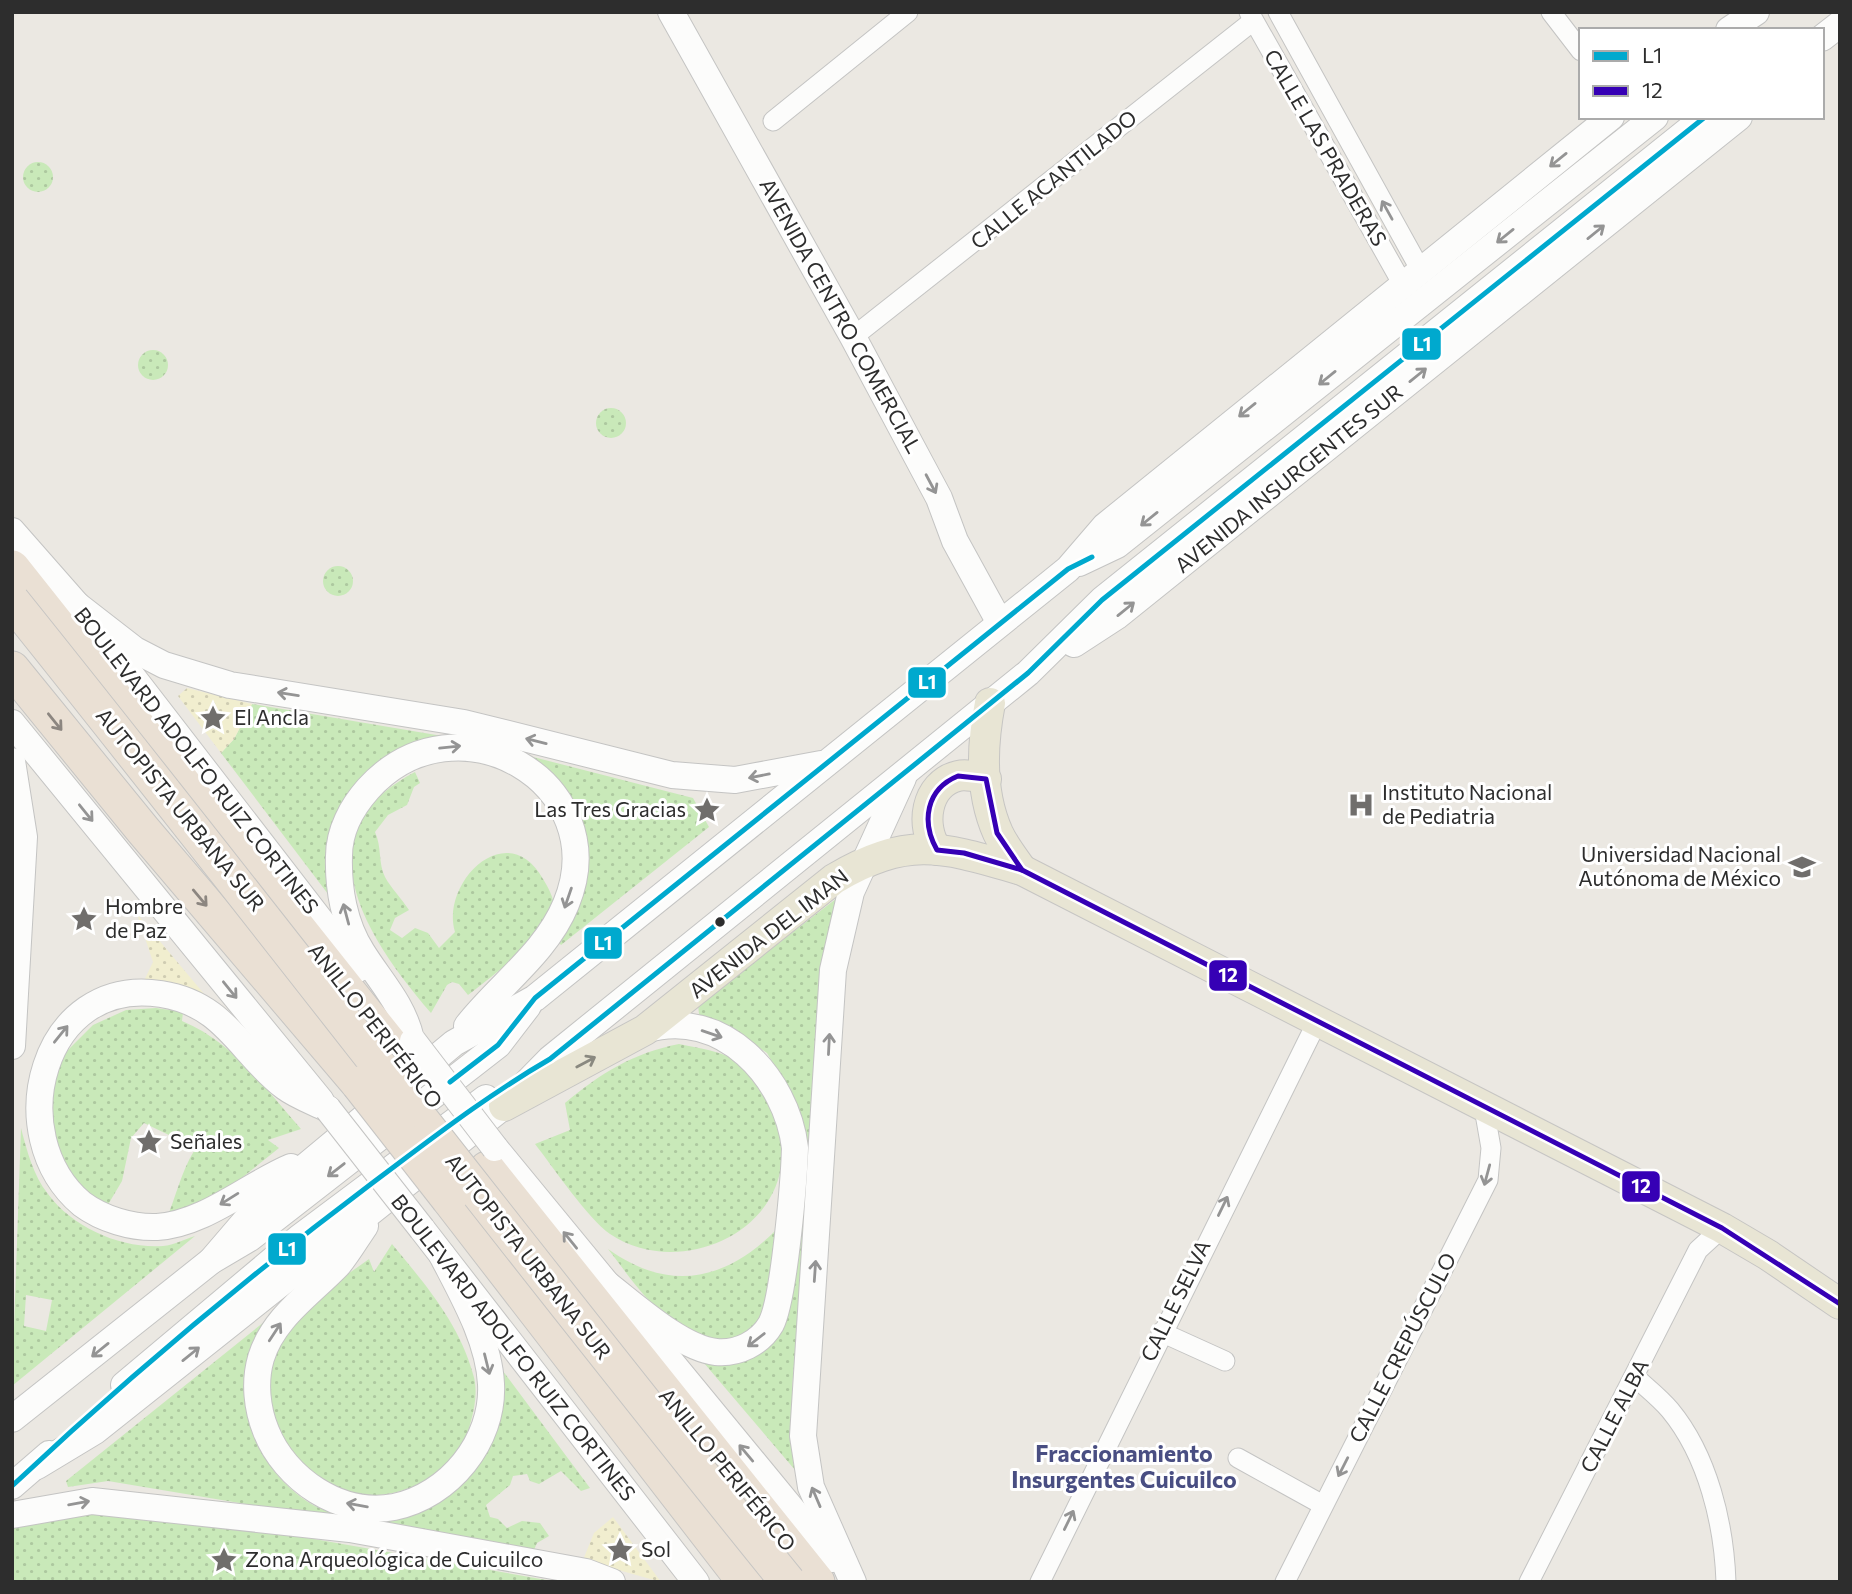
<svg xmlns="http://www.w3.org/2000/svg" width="1852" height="1594" font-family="Commissioner,sans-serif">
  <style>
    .grass { fill: url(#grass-dots); fill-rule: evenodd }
    .sand { fill: url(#sand-dots) }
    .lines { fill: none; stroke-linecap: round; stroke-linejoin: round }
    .street-casing { stroke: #c4c4c3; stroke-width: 21 }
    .secondary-casing { stroke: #c4c4c3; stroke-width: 28 }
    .primary-casing { stroke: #c6c5c3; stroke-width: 32 }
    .highway-casing { stroke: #c6c5c3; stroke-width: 37 }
    .street { stroke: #fcfcfb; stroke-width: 19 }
    .secondary { stroke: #fcfcfb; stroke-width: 26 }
    .primary { stroke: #e8e5d4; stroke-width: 30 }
    .highway { stroke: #eae0d4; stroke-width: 35 }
    .secondary-bridge-casing { stroke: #c4c4c3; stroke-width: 28; stroke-linecap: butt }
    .highway-bridge-casing { stroke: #c6c5c3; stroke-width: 37; stroke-linecap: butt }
    .secondary-bridge { stroke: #fcfcfb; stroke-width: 26 }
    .highway-bridge { stroke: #eae0d4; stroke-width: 35 }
    .bus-1-casing { stroke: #fff; stroke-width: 10 }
    .bus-2-casing { stroke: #fff; stroke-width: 10 }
    .bus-1 { stroke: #00a9ce; stroke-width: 5 }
    .bus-2 { stroke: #3600b5; stroke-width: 5 }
    .oneway { stroke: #949494 }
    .oneway2 { stroke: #8c8680 }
    .oneway3 { stroke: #8a8980 }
    .bus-dot { fill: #2d2d2d; stroke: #fff; stroke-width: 2.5 }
    .labels { text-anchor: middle; stroke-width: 6; stroke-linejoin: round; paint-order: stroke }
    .street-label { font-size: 21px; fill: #2d2d2d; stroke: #fff }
    .poi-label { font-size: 21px; fill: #2d2d2d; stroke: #fff; text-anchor: start }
    .neighbourhood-label { font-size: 23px; font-weight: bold; fill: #494e82; stroke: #fff }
    .line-badge { stroke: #fff; stroke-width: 2.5 }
    .badge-label { font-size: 19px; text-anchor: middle; font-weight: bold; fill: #fff }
  </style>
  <defs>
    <pattern id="grass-dots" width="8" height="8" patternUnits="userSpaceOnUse" patternTransform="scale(1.75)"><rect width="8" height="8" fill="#c9e9b9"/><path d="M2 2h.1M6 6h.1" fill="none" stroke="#adc89f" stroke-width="1.8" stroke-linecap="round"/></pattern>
    <pattern id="sand-dots" width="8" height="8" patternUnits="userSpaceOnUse" patternTransform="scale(1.75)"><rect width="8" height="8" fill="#f1eecf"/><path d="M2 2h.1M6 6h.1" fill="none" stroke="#cfccb2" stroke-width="1.8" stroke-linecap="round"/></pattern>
  </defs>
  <rect width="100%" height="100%" fill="#ebe8e2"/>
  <!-- grass -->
  <g class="grass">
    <circle cx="38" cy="177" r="15"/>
    <circle cx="153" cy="365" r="15"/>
    <circle cx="611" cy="423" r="15"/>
    <circle cx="338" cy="581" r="15"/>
    <polygon points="252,704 460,739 427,743 332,830 325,859 328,894 221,753 234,739"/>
    <polygon points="498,748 693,798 709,827 561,945 557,940 583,843"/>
    <path d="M415,772l5,11 -6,4 -7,18 -19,10 -13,17c7,15 3,31 10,45 6,11 17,22 24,33l-14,8 -5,12 12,8 13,-10 13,5 11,15 16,-16c-15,-49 52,-117 88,-53 5,8 12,21 11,30 -3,23 -68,72 -86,86l-9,-11 -7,-2 -5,3 -16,28c-62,-72 -135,-179 -16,-241z"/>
    <polygon points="841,895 810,1170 792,1389 792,1430 801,1477 698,1356 770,1337 792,1096 767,1053 733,1030 707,1023 699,1014 698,1005"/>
    <path d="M156,1008l27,4 -1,9c51,21 83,67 119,108l-33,11 11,8 -46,37 -67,35c10,-23 15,-48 28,-69l-18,-6 -5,-9 -27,-13 -13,15 -9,43 -16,27 -44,-36 -16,-76 16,-40 31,-31 33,-15z"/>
    <path d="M679,1044c51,10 67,12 90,61 5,8 12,19 15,28 1,8 -2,19 -2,27 -7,79 -109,117 -172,74 -22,-15 -57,-67 -75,-90l35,-14 -5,-27c36,-30 68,-50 114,-59z"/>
    <path d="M21,1128c6,23 12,47 27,66 25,34 74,55 115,52 11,-1 22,-7 32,-10l-183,150zM26,1295l26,5 -6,31 -22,-5z"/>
    <path d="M775,1231c-3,28 -2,65 -17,89 -24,40 -77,9 -102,-13 -18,-16 -33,-39 -48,-58 60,43 116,33 167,-18z"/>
    <path d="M392,1244c33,40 67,79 81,130 5,15 2,32 -2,47 -15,63 -99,97 -153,57 -8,-6 -15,-15 -22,-22 -6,-6 -14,-13 -19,-19 -4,-7 -5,-18 -7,-26 -6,-24 -5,-56 10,-77 21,-31 59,-53 89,-75l5,13z"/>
    <path d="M279,1310c-10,23 -30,57 -33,80 -6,49 43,116 93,124 17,3 84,-15 105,-18l53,-133 93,125 -9,3 -20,-20 -22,13 -9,-3 -3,-7 -14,2 -3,9 -24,20 4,12 8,2 9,9 15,-7 18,2 9,13 -12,7 -4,9 -425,-71 -40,6 -2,-6z"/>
    <polygon points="121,1511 314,1539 558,1582 12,1582 12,1529 37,1519"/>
  </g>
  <!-- sand -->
  <g class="sand">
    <polygon points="187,688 252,704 234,739 221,753 178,696"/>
    <polygon points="137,914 210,1001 141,987 153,962"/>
    <polygon points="613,1517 661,1582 583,1560 594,1533"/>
  </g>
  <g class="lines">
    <!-- street casing -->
    <g class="street-casing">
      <g id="street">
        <polyline points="1249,12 1402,283"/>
        <polyline points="1278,12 1420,269"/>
        <polyline points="1551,12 1581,51"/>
        <polyline points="773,121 908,12"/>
        <polyline points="853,337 1253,21"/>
        <polyline points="1161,1332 1225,1361"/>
        <path d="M1635,1377c12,11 25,21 35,33 38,46 54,114 56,172"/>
        <polyline points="1238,1458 1323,1505"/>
        <polyline points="1040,1582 1317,1022"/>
        <polyline points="1285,1582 1488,1180 1491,1148 1484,1108"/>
        <polyline points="1529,1582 1698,1250 1722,1228"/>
      </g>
    </g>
    <!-- secondary casing -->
    <g class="secondary-casing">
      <g id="secondary">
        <polyline points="671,12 853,337 939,498 955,541 1000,623"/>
        <polyline points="1729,30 1756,12"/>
        <polyline points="1822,38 1840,24"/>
        <polyline points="12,531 77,605 358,969"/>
        <polyline points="1079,563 1117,545 1655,117"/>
        <polyline points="77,605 135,650 164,665 230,685 464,723 672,775 735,780 821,764"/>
        <polyline points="1074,644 1117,616 1739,117"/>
        <polyline points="12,723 321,1101"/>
        <polyline points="12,761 24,837 12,1046"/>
        <path d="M411,1039c-8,-35 -31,-58 -49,-87 -18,-28 -24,-64 -23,-96 0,-25 13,-49 29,-67 89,-99 248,-5 198,115 -20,49 -67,81 -99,122"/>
        <polyline points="495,1148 833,1559"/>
        <path d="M291,1167c-43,18 -86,57 -134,60 -25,1 -55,-8 -75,-23 -82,-69 -40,-229 79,-210 65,10 79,59 124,93 12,9 29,15 43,22"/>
        <path d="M365,1226c-9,13 -17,27 -27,39 -28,29 -65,53 -77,93 -7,24 -4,51 5,73 19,48 74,86 128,76 55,-11 100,-66 97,-123 -2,-44 -29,-90 -49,-129"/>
        <polyline points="422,1229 696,1582"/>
        <polyline points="211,1261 259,1205 454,1043 535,998 1068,569 1105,526 1611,117"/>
        <path d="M603,1281c29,22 77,67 113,71 22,2 44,-9 55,-28 13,-25 23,-143 24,-176 -8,-70 -73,-142 -150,-118"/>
        <polyline points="124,1385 299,1238 486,1098"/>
        <polyline points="12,1419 211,1261 250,1238 498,1045 528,1006"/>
        <polyline points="37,1466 95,1431 504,1106 550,1059 1028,673 1102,600 1705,117"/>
        <polyline points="12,1486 49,1454"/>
        <polyline points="12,1515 92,1501 350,1529 586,1572 612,1582"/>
        <polyline points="853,1582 811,1487 803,1436 833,970 851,892 903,778"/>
      </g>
    </g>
    <!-- primary casing -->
    <g class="primary-casing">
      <g id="primary">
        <path d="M990,703c-8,41 -10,90 8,130 6,13 16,26 24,37"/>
        <path d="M937,850c-17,-23 -12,-66 21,-74 9,-2 19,1 28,3"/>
        <path d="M504,1106l141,-76 189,-151c75,-44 108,-32 188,-9l700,358 46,27 72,49"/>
      </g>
    </g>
    <!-- highway casing -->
    <g class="highway-casing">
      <g id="highway">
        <polyline points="12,568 397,1053"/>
        <polyline points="12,669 143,830 359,1084"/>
        <polyline points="487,1169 817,1582"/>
        <polyline points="449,1199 745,1582"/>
      </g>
    </g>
    <!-- street -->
    <use href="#street" class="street"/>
    <!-- secondary -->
    <use href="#secondary" class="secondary"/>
    <!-- primary -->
    <use href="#primary" class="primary"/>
    <!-- highway -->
    <use href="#highway" class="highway"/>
    <!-- secondary-bridge casing -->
    <g class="secondary-bridge-casing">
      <g id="secondary-bridge">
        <polyline points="413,1041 495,1148"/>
        <polyline points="328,1109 422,1229"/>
      </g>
    </g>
    <!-- highway-bridge casing -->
    <g class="highway-bridge-casing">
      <g id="highway-bridge">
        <path d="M12,601c261,325 513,657 776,981"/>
        <polyline points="359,1084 449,1199"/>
      </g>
    </g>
    <!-- secondary-bridge -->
    <use href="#secondary-bridge" class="secondary-bridge"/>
    <!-- highway-bridge -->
    <use href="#highway-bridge" class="highway-bridge"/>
    <!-- bus-1 casing -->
    <g class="bus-1-casing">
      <g id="bus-1">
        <polyline points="450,1082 498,1045 535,998 1068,569 1092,557"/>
        <path d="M12,1486c114,-107 234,-208 359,-302 59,-44 115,-88 179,-125l478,-386 74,-73 603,-483"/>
      </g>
    </g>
    <!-- bus-2 casing -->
    <g class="bus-2-casing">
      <g id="bus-2">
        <path d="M958,776l28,3 11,54 25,37 -58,-17 -27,-3c-16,-28 -11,-61 21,-74z"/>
        <polyline points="1022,870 1722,1228 1840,1304"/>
      </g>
    </g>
    <!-- bus-1 -->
    <use href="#bus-1" class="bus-1"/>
    <!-- bus-2 -->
    <use href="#bus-2" class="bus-2"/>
  </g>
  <!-- one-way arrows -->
  <defs><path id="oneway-shaft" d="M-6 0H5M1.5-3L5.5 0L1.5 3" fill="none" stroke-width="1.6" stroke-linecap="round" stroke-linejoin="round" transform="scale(1.75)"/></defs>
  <g class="oneway">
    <use href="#oneway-shaft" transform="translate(1558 160) rotate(141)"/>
    <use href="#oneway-shaft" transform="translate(1387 210) rotate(-119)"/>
    <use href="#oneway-shaft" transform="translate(1596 232) rotate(-39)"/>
    <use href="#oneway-shaft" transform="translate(1505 236) rotate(141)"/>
    <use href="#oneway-shaft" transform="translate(1418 375) rotate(-39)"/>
    <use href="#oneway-shaft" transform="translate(1327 378) rotate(141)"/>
    <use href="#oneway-shaft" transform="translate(1247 410) rotate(141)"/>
    <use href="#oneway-shaft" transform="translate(931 484) rotate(62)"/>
    <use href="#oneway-shaft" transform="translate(1149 519) rotate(141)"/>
    <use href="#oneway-shaft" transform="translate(1126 609) rotate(-39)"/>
    <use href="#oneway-shaft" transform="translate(288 694) rotate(-171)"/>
    <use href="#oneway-shaft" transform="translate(536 741) rotate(-166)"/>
    <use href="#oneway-shaft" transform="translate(450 747) rotate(-6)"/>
    <use href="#oneway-shaft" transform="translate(759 776) rotate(169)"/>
    <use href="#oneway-shaft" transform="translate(86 813) rotate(51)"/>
    <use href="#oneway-shaft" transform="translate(568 898) rotate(109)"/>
    <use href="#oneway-shaft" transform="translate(346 914) rotate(-105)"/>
    <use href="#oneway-shaft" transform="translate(230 990) rotate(51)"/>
    <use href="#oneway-shaft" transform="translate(61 1034) rotate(-51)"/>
    <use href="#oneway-shaft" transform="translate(712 1034) rotate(19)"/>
    <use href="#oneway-shaft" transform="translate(829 1044) rotate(-87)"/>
    <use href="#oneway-shaft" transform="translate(336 1170) rotate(142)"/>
    <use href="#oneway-shaft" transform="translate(1487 1175) rotate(105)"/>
    <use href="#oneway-shaft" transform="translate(229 1199) rotate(148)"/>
    <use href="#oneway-shaft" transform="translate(1223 1206) rotate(-64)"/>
    <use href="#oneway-shaft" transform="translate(570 1240) rotate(-129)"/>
    <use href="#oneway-shaft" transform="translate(815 1271) rotate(-86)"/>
    <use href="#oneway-shaft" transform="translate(275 1332) rotate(-57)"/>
    <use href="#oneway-shaft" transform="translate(756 1340) rotate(142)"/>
    <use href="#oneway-shaft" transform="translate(100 1350) rotate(141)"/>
    <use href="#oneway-shaft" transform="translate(191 1354) rotate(-39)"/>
    <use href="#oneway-shaft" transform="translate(487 1364) rotate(76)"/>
    <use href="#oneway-shaft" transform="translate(746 1453) rotate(-130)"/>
    <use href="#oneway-shaft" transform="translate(1343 1467) rotate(117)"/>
    <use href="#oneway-shaft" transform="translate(816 1497) rotate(-113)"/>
    <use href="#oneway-shaft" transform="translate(79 1503) rotate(-10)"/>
    <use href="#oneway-shaft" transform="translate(357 1505) rotate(-170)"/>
    <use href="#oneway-shaft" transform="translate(1069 1520) rotate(-64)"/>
  </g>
  <g class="oneway2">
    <use href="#oneway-shaft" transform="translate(55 722) rotate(51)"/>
    <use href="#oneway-shaft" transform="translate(200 898) rotate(50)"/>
  </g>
  <use class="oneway3" href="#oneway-shaft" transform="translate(586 1062) rotate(-28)"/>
  <!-- icons -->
  <defs>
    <g id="sight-bare" transform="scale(2.1)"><path d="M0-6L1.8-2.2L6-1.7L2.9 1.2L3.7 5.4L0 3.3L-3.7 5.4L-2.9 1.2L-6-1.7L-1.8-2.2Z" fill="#706e6c" stroke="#fff" stroke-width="2.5" paint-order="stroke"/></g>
    <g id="hospital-bare" transform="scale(2.1)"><path d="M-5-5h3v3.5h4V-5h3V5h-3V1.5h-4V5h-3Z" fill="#706e6c" stroke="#fff" stroke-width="2.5" paint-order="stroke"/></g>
    <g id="university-bare" transform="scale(2.1)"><path d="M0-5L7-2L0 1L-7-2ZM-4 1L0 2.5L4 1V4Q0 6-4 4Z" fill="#706e6c" stroke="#fff" stroke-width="2.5" paint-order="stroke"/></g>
  </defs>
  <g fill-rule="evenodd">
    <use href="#sight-bare" x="213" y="718"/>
    <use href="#hospital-bare" x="1361" y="805"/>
    <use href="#sight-bare" x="707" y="810"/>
    <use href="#university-bare" x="1802" y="867"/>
    <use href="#sight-bare" x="84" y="919"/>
    <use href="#sight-bare" x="149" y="1142"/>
    <use href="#sight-bare" x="620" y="1550"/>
    <use href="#sight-bare" x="224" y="1560"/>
  </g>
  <!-- markers -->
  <circle class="bus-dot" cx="720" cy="922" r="6"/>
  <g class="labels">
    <!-- street labels -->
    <g class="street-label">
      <text transform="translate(1325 148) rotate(60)" y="7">CALLE LAS PRADERAS</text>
      <text transform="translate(1054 180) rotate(-39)" y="7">CALLE ACANTILADO</text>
      <text transform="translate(840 316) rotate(61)" y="7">AVENIDA CENTRO COMERCIAL</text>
      <text transform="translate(1289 479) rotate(-39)" y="7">AVENIDA INSURGENTES SUR</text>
      <text transform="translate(196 761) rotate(52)" y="7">BOULEVARD ADOLFO RUIZ CORTINES</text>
      <text transform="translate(180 810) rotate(51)" y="7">AUTOPISTA URBANA SUR</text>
      <text transform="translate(769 934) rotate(-38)" y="7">AVENIDA DEL IMAN</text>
      <text transform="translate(375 1026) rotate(52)" y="7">ANILLO PERIFÉRICO</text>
      <text transform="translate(528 1257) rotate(52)" y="7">AUTOPISTA URBANA SUR</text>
      <text transform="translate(1176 1301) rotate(-64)" y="7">CALLE SELVA</text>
      <text transform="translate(513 1348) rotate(52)" y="7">BOULEVARD ADOLFO RUIZ CORTINES</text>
      <text transform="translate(1403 1348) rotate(-63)" y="7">CALLE CREPÚSCULO</text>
      <text transform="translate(1615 1416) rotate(-63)" y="7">CALLE ALBA</text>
      <text transform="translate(727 1470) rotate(51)" y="7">ANILLO PERIFÉRICO</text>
    </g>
    <!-- poi labels -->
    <g class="poi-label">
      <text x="234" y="725">El Ancla</text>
      <text x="1382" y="800">Instituto Nacional<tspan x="1382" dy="24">de Pediatria</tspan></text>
      <text x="686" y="817" text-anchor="end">Las Tres Gracias</text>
      <text x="1781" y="862" text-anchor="end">Universidad Nacional<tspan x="1781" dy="24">Autónoma de México</tspan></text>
      <text x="105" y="914">Hombre<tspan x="105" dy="24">de Paz</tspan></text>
      <text x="170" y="1149">Señales</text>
      <text x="641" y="1557">Sol</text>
      <text x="245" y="1567">Zona Arqueológica de Cuicuilco</text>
    </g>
    <!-- neighbourhood labels -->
    <g class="neighbourhood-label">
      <text x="1124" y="1462">Fraccionamiento<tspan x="1124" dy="26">Insurgentes Cuicuilco</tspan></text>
    </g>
  </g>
  <g class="line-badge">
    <rect x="1401" y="327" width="41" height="34" rx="7" fill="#00a9ce"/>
    <rect x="907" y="666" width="40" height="33" rx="7" fill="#00a9ce"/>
    <rect x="583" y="926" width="40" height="34" rx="7" fill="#00a9ce"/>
    <rect x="1208" y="959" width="40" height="33" rx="7" fill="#3600b5"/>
    <rect x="1621" y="1170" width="40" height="33" rx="7" fill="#3600b5"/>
    <rect x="267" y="1232" width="40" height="34" rx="7" fill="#00a9ce"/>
  </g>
  <g class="badge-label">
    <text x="1422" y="351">L1</text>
    <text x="927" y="689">L1</text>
    <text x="603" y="950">L1</text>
    <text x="1228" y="982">12</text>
    <text x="1641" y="1193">12</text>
    <text x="287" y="1256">L1</text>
  </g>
  <!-- border -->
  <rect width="1852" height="1594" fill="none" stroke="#2d2d2d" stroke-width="28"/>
  <!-- legend -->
  <rect x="1579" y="28" width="245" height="91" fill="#ffffff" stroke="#ababab" stroke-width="2"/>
  <rect x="1593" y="51" width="35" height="10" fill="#00a9ce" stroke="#ababab" stroke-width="2"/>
  <text x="1642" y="63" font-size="21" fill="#2d2d2d">L1</text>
  <rect x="1593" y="86" width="35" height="10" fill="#3600b5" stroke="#ababab" stroke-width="2"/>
  <text x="1642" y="98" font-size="21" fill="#2d2d2d">12</text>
</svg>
